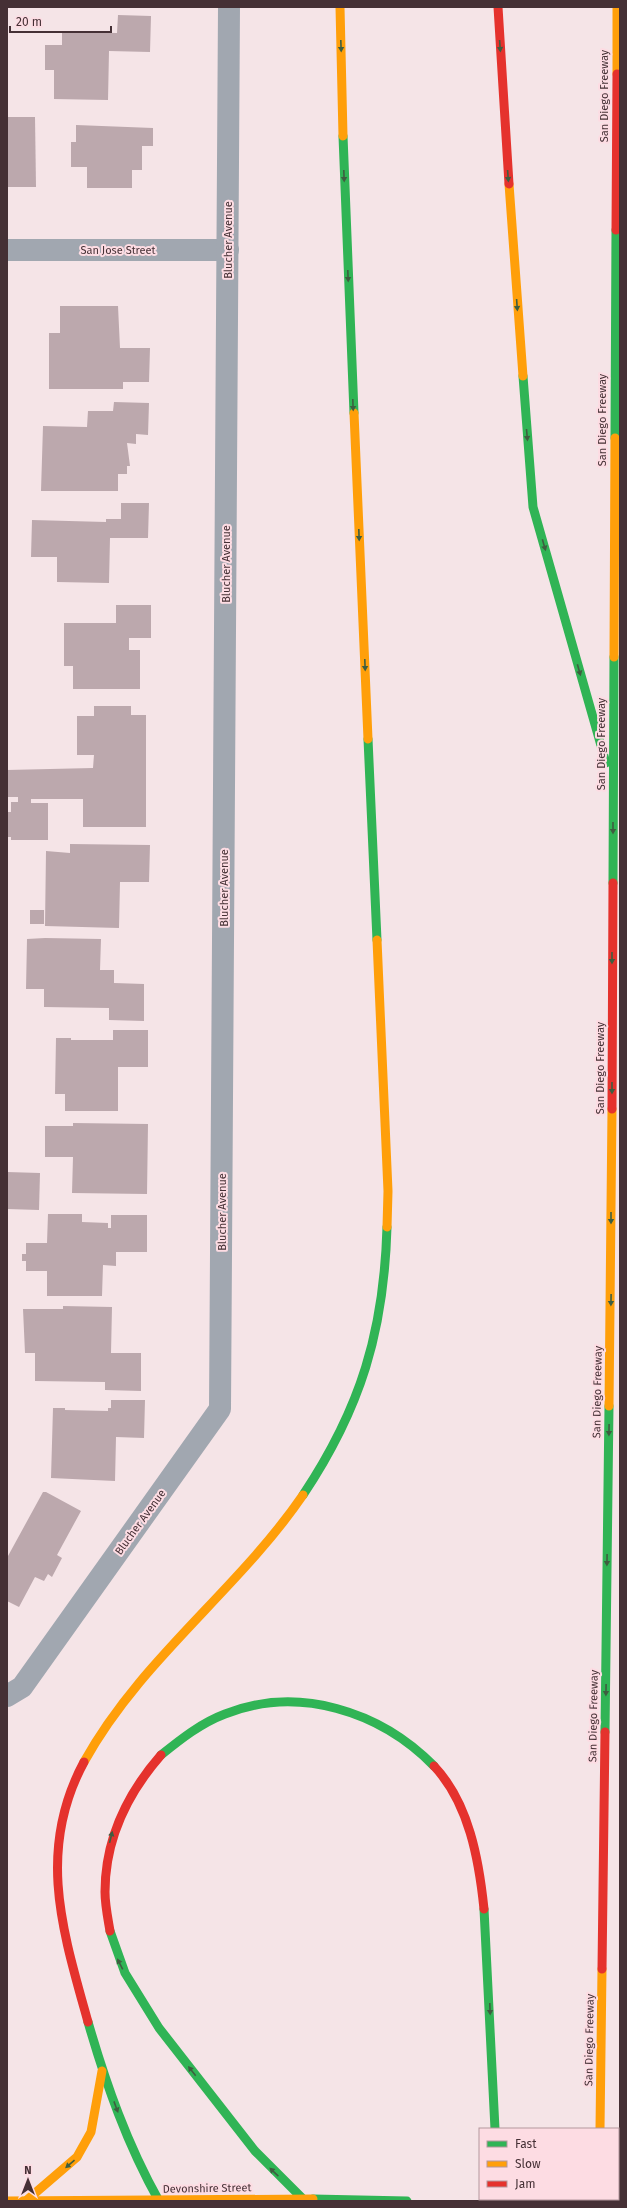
<svg xmlns="http://www.w3.org/2000/svg" width="627" height="2208" font-family="'Fira Sans',sans-serif">
  <style>
    .building { fill: #bca8ad }
    .lines { fill: none; stroke-linecap: round; stroke-linejoin: round }
    .street { stroke: #a1a7b0; stroke-width: 22 }
    .fast { stroke: #30b455; stroke-width: 9 }
    .slow { stroke: #ff9f0a; stroke-width: 9 }
    .jam { stroke: #e5322d; stroke-width: 9 }
    .oneway { fill: #3e5e40 }
    .labels { text-anchor: middle; stroke-width: 4; stroke-linejoin: round; paint-order: stroke }
    .street-label { font-size: 11px; fill: #453035; stroke: #fddce3 }
  </style>
  <rect width="100%" height="100%" fill="#f5e4e7"/>
  <!-- building -->
  <g class="building">
    <polygon points="118,15 151,16 150,52 109,51 108,100 54,99 54,70 45,70 45,45 62,45 62,32 117,33"/>
    <polygon points="7,117 35,117 36,187 7,187"/>
    <polygon points="76,125 153,128 153,146 142,146 142,170 132,170 132,188 87,188 87,167 71,167 71,142 76,142"/>
    <polygon points="60,306 118,306 120,348 150,348 149,382 123,382 123,389 49,389 49,333 60,333"/>
    <polygon points="114,402 149,403 148,435 136,434 136,444 127,443 130,466 127,466 127,474 118,474 118,491 41,491 43,426 87,427 88,411 113,411"/>
    <polygon points="121,503 149,503 148,538 110,538 109,583 57,582 57,557 31,557 32,520 106,522 106,519 121,519"/>
    <polygon points="116,605 151,605 151,638 129,638 129,650 140,650 140,689 73,689 73,666 64,666 64,623 116,623"/>
    <polygon points="94,706 131,706 131,715 146,715 146,827 83,827 83,799 31,799 31,803 48,803 48,840 11,840 11,837 7,837 7,812 11,812 11,802 18,802 18,797 7,797 7,770 93,768 94,755 77,755 77,716 94,716"/>
    <polygon points="70,844 150,845 149,882 120,882 119,928 45,926 46,851 70,853"/>
    <rect x="30" y="910" width="14" height="14"/>
    <polygon points="45,938 101,939 100,970 114,970 114,983 144,984 144,1021 109,1020 109,1008 44,1007 44,989 26,989 27,939"/>
    <polygon points="113,1030 148,1030 148,1067 118,1067 118,1111 65,1111 65,1094 55,1094 56,1038 71,1038 71,1040 113,1040"/>
    <polygon points="73,1123 148,1124 147,1194 72,1193 73,1157 45,1157 45,1126 73,1126"/>
    <polygon points="7,1172 40,1173 39,1210 7,1209"/>
    <polygon points="48,1214 82,1214 82,1222 108,1223 108,1228 111,1228 111,1215 147,1215 147,1252 116,1252 116,1266 103,1265 102,1296 47,1296 47,1271 26,1271 26,1261 22,1261 22,1254 26,1254 26,1243 47,1243"/>
    <polygon points="63,1306 112,1307 111,1353 141,1353 141,1391 105,1390 105,1382 35,1381 35,1353 25,1353 23,1309 63,1309"/>
    <polygon points="111,1400 145,1400 144,1438 116,1437 115,1481 51,1478 53,1408 65,1408 65,1410 108,1411 108,1408 111,1408"/>
    <polygon points="43,1492 46,1492 81,1511 57,1555 62,1558 52,1577 48,1574 44,1581 35,1577 19,1607 7,1601 7,1555 8,1556"/>
  </g>
  <g class="lines">
    <!-- street -->
    <g class="street">
      <polyline points="7,250 228,250"/>
      <polyline points="7,1696 22,1687 220,1409 229,7"/>
    </g>
    <!-- fast -->
    <g class="fast">
      <polyline points="343,136 354,413"/>
      <polyline points="523,376 533,507 606,763"/>
      <polyline points="615,438 616,230"/>
      <polyline points="368,739 377,940"/>
      <polyline points="613,883 614,657"/>
      <path d="M303,1495c58,-87 81,-164 84,-268"/>
      <polyline points="605,1732 609,1406"/>
      <path d="M161,1755c20,-16 40,-32 64,-41 73,-29 155,-3 209,52"/>
      <polyline points="484,1909 495,2129"/>
      <polyline points="110,1931 125,1973 159,2028 255,2151 303,2199"/>
      <path d="M88,2022c18,62 39,122 71,179"/>
      <polyline points="313,2199 407,2201"/>
      <polyline points="498,2199 498,2201"/>
      <polyline points="599,2199 599,2201"/>
    </g>
    <!-- slow -->
    <g class="slow">
      <polyline points="340,7 343,136"/>
      <polyline points="617,74 617,7"/>
      <polyline points="509,184 523,376"/>
      <polyline points="354,413 368,739"/>
      <polyline points="614,657 615,438"/>
      <polyline points="377,940 388,1191 387,1227"/>
      <polyline points="609,1406 612,1109"/>
      <path d="M84,1762c56,-102 154,-172 219,-267"/>
      <polyline points="600,2129 602,1969"/>
      <polyline points="27,2200 77,2157 91,2132 102,2071"/>
      <polyline points="7,2201 313,2199"/>
    </g>
    <!-- jam -->
    <g class="jam">
      <polyline points="498,7 509,184"/>
      <polyline points="616,230 617,74"/>
      <polyline points="612,1109 613,883"/>
      <path d="M84,1762c-48,89 -21,170 4,260"/>
      <path d="M434,1766c35,37 45,94 50,143"/>
      <path d="M110,1931c-2,-12 -5,-26 -5,-39 0,-53 22,-98 56,-137"/>
      <polyline points="602,1969 605,1732"/>
    </g>
  </g>
  <!-- one-way arrows -->
  <defs><path id="oneway-solid" d="M-6-.8H1V-3.2L6.5 0L1 3.2V.8H-6Z"/></defs>
  <g class="oneway">
    <use href="#oneway-solid" transform="translate(341 46) rotate(88)"/>
    <use href="#oneway-solid" transform="translate(500 46) rotate(86)"/>
    <use href="#oneway-solid" transform="translate(344 176) rotate(88)"/>
    <use href="#oneway-solid" transform="translate(508 176) rotate(86)"/>
    <use href="#oneway-solid" transform="translate(348 276) rotate(88)"/>
    <use href="#oneway-solid" transform="translate(517 305) rotate(86)"/>
    <use href="#oneway-solid" transform="translate(353 405) rotate(88)"/>
    <use href="#oneway-solid" transform="translate(527 435) rotate(85)"/>
    <use href="#oneway-solid" transform="translate(359 535) rotate(88)"/>
    <use href="#oneway-solid" transform="translate(544 545) rotate(74)"/>
    <use href="#oneway-solid" transform="translate(365 665) rotate(88)"/>
    <use href="#oneway-solid" transform="translate(579 670) rotate(74)"/>
    <use href="#oneway-solid" transform="translate(613 828) rotate(90)"/>
    <use href="#oneway-solid" transform="translate(612 958) rotate(90)"/>
    <use href="#oneway-solid" transform="translate(612 1088) rotate(90)"/>
    <use href="#oneway-solid" transform="translate(611 1218) rotate(90)"/>
    <use href="#oneway-solid" transform="translate(611 1300) rotate(91)"/>
    <use href="#oneway-solid" transform="translate(609 1430) rotate(91)"/>
    <use href="#oneway-solid" transform="translate(607 1560) rotate(91)"/>
    <use href="#oneway-solid" transform="translate(606 1690) rotate(91)"/>
    <use href="#oneway-solid" transform="translate(111 1837) rotate(-76)"/>
    <use href="#oneway-solid" transform="translate(120 1964) rotate(-117)"/>
    <use href="#oneway-solid" transform="translate(490 2009) rotate(88)"/>
    <use href="#oneway-solid" transform="translate(192 2071) rotate(-128)"/>
    <use href="#oneway-solid" transform="translate(116 2107) rotate(70)"/>
    <use href="#oneway-solid" transform="translate(70 2164) rotate(139)"/>
    <use href="#oneway-solid" transform="translate(274 2172) rotate(-137)"/>
  </g>
  <g class="labels">
    <!-- street labels -->
    <g class="street-label">
      <text transform="translate(604 96) rotate(-90)" y="4">San Diego Freeway</text>
      <text transform="translate(228 240) rotate(-90)" y="4">Blucher Avenue</text>
      <text x="118" y="254">San Jose Street</text>
      <text transform="translate(602 420) rotate(-90)" y="4">San Diego Freeway</text>
      <text transform="translate(226 564) rotate(-90)" y="4">Blucher Avenue</text>
      <text transform="translate(601 744) rotate(-90)" y="4">San Diego Freeway</text>
      <text transform="translate(224 888) rotate(-90)" y="4">Blucher Avenue</text>
      <text transform="translate(600 1068) rotate(-90)" y="4">San Diego Freeway</text>
      <text transform="translate(222 1212) rotate(-90)" y="4">Blucher Avenue</text>
      <text transform="translate(597 1392) rotate(-89)" y="4">San Diego Freeway</text>
      <text transform="translate(140 1522) rotate(-54)" y="4">Blucher Avenue</text>
      <text transform="translate(593 1716) rotate(-89)" y="4">San Diego Freeway</text>
      <text transform="translate(589 2040) rotate(-89)" y="4">San Diego Freeway</text>
      <text transform="translate(207 2188) rotate(-1)" y="4">Devonshire Street</text>
    </g>
  </g>
  <!-- border -->
  <rect width="627" height="2208" fill="none" stroke="#453035" stroke-width="16"/>
  <!-- legend -->
  <rect x="479" y="2128" width="140" height="72" fill="#fddce3" stroke="#b3979d"/>
  <rect x="487" y="2141" width="20" height="6" fill="#30b455" stroke="#b3979d"/>
  <text x="515" y="2148" font-size="12" fill="#453035">Fast</text>
  <rect x="487" y="2161" width="20" height="6" fill="#ff9f0a" stroke="#b3979d"/>
  <text x="515" y="2168" font-size="12" fill="#453035">Slow</text>
  <rect x="487" y="2181" width="20" height="6" fill="#e5322d" stroke="#b3979d"/>
  <text x="515" y="2188" font-size="12" fill="#453035">Jam</text>
  <!-- north arrow -->
  <g transform="translate(28 2180)" stroke="#fddce3" stroke-width="3" paint-order="stroke">
  <path d="M0-3L7 15L0 10L-7 15Z" fill="#453035"/>
  <text y="-6" font-size="11" font-weight="bold" text-anchor="middle" fill="#453035">N</text>
  </g>
  <!-- scale -->
  <path d="M10 26v6h101v-6" fill="none" stroke="#453035" stroke-width="2"/>
  <text x="16" y="26" font-size="12" fill="#453035" stroke="#fddce3" stroke-width="3" paint-order="stroke">20 m</text>
</svg>
